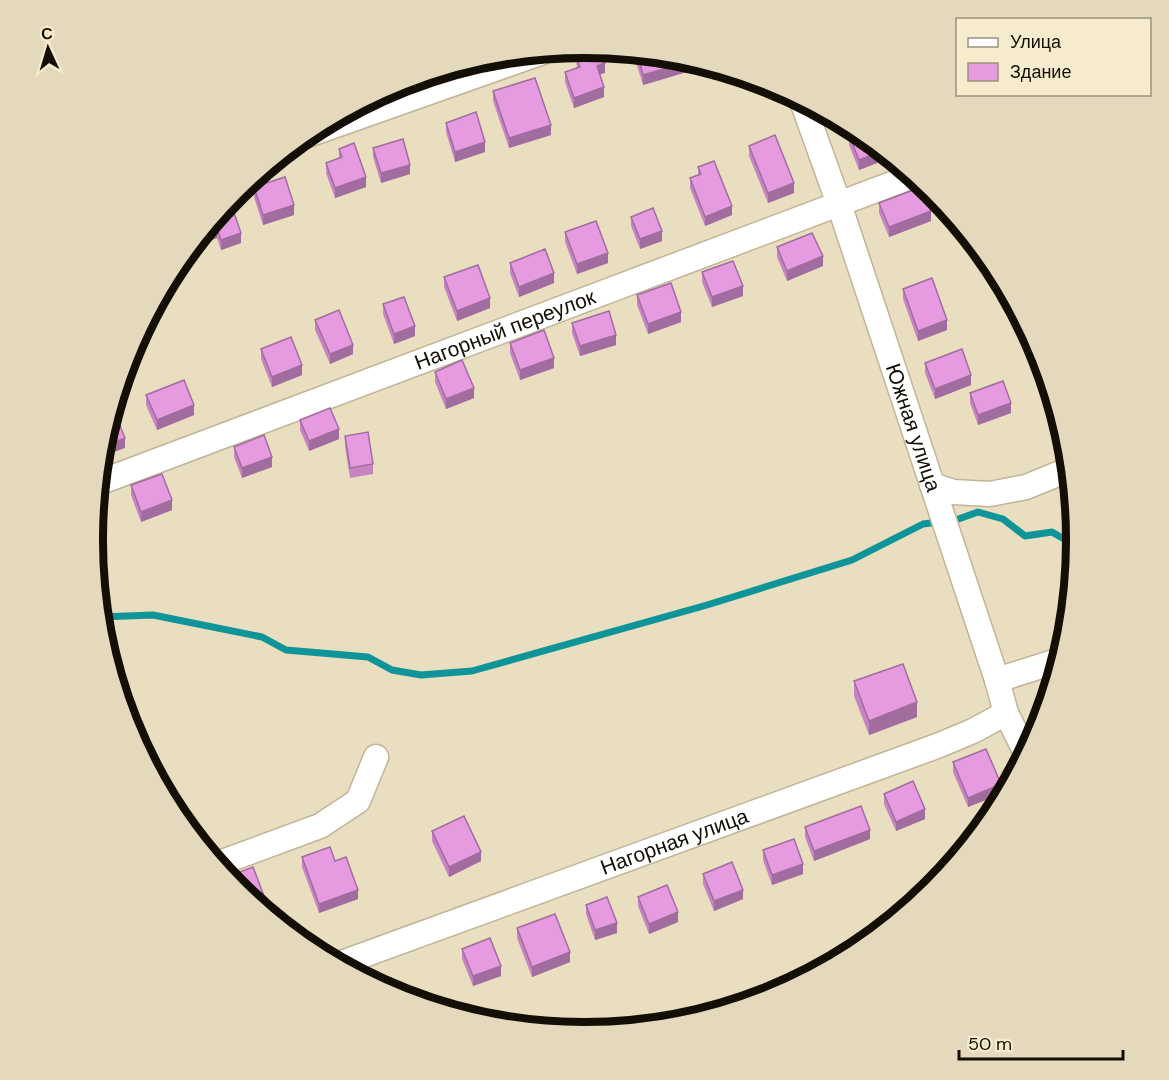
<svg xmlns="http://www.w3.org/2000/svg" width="1169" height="1080" font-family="'DM Sans',sans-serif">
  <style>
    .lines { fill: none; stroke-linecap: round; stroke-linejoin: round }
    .stream { stroke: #0f9599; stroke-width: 7 }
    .minor-casing { stroke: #c0b598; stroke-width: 27 }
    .minor { stroke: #fff; stroke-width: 24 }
    .wall { fill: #c685c2 }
    .shaded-wall { fill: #a16c9e }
    .building { fill: #e69be1; stroke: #a16c9e; stroke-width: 1.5 }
    .labels { text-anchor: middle; stroke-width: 4.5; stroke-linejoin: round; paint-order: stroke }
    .street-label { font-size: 21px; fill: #130f05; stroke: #f6ebcc }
    .rim { fill: none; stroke: #130f05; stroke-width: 8 }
  </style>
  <rect width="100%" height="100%" fill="#e9debf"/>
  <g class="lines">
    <!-- stream -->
    <g class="stream">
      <polyline points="950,522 978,512 1003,519 1025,536 1052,532 1076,546"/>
      <polyline points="100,617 153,615 262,637 286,650 368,657 392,670 421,675 472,671 707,605 852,560 923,524 939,522"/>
    </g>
    <!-- minor casing -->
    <g class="minor-casing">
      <g id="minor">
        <path id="s1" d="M802,101l37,103 158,476 9,33 20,40"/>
        <polyline points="305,136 543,52"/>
        <path id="s2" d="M98,483l815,-307"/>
        <polyline points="932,485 953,492 990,494 1026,487 1070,469"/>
        <polyline points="997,680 1060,660"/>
        <polyline points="217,864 320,826 358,801 376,757"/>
        <path id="s3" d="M339,964l598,-218 36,-15 33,-18"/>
      </g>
    </g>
    <!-- minor -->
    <use href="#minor" class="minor"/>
  </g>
  <!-- wall -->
  <g class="wall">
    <polygon points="635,53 681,58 687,72 643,85 635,59"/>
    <polygon points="576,58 605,73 600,74 604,97 574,108 565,82 565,72 577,68"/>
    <polygon points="493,91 551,135 509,148 493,101"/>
    <polygon points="446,123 485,152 455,162 446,132"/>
    <polygon points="858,131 890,158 859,170 849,145 849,135"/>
    <polygon points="749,146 794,193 768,203 749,156"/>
    <polygon points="373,148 410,174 381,183 373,157"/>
    <polygon points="339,149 366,187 335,198 326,173 326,163 339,158"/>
    <polygon points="698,167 732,215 705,226 690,188 690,178 698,175"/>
    <polygon points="254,187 294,215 263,225 254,197"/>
    <polygon points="230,201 241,243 221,250 217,238 201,244 199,238"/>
    <polygon points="879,203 931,221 889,237 879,213"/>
    <polygon points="631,217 662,241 640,249 631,226"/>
    <polygon points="565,232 608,263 577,274 565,242"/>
    <polygon points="777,247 823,266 787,281 777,257"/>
    <polygon points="510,263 554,283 519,297 510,273"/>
    <polygon points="702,272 743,296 712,307 702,282"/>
    <polygon points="444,277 490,308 457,321 444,287"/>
    <polygon points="903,289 947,330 918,341 903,299"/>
    <polygon points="637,295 681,322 648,334 637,305"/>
    <polygon points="383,304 415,336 394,344 383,314"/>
    <polygon points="315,320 353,354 330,364 315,330"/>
    <polygon points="572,323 616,345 580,356 572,333"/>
    <polygon points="510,343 554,368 520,380 510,353"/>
    <polygon points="261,349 302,375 272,387 261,359"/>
    <polygon points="925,363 971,385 935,399 925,373"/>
    <polygon points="435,372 474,398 446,409 435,382"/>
    <polygon points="970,393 1011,413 978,425 970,403"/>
    <polygon points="146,395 194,415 157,430 146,405"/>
    <polygon points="300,420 339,439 309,451 300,430"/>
    <polygon points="345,436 373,464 373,474 350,478 345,446"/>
    <polygon points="234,447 272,467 242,478 234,457"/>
    <polygon points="131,485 172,510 141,522 131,495"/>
    <polygon points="854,681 917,717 869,735 854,696"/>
    <polygon points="953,762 1001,794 968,807 953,772"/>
    <polygon points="884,794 925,819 896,831 884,804"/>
    <polygon points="805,827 870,839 814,861 805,837"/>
    <polygon points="432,831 481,861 449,877 432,841"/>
    <polygon points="763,850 803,874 772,885 763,860"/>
    <polygon points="302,857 335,861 358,899 319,913 302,867"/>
    <polygon points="703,874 743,899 714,911 703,884"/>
    <polygon points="638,897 678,922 649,934 638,906"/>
    <polygon points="586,905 617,933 595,940 586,914"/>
    <polygon points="517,928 570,962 532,977 517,938"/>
    <polygon points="462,949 501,976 473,986 462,959"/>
  </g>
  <!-- shaded-wall -->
  <g class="shaded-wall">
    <polygon points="687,62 687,72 643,85 643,75"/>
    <polygon points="605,63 605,73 597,75 597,66"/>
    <polygon points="604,87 604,97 574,108 574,98"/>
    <polygon points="551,125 551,135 509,148 509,138"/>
    <polygon points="485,142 485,152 455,162 455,152"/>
    <polygon points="882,151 890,158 859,170 859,160"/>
    <polygon points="410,165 410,174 381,183 381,173"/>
    <polygon points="366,177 366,187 335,198 335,188"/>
    <polygon points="794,183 794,193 768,203 768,193"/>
    <polygon points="294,205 294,215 263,225 263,215"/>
    <polygon points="732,206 732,215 705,226 705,217"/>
    <polygon points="931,211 931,221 889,237 889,227"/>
    <polygon points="217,228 217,238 201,244 201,235 203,233"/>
    <polygon points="662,231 662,241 640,249 640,239"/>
    <polygon points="241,233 241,243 221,250 221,240"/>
    <polygon points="608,253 608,263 577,274 577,264"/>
    <polygon points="823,256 823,266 787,281 787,271"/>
    <polygon points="554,273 554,283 519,297 519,287"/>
    <polygon points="743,286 743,296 712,307 712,297"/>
    <polygon points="490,298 490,308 457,321 457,311"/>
    <polygon points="681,312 681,322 648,334 648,324"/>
    <polygon points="947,320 947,330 918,341 918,331"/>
    <polygon points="415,326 415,336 394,344 394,334"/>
    <polygon points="616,335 616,345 580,356 580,346"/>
    <polygon points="353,345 353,354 330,364 330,354"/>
    <polygon points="554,358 554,368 520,380 520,370"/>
    <polygon points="302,365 302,375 272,387 272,377"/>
    <polygon points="971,375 971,385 935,399 935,389"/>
    <polygon points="474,388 474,398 446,409 446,399"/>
    <polygon points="1011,403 1011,413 978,425 978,415"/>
    <polygon points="194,405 194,415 157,430 157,420"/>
    <polygon points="339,429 339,439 309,451 309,441"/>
    <polygon points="125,438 125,448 101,457 102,447"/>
    <polygon points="272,457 272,467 242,478 242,468"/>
    <polygon points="172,500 172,510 141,522 141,512"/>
    <polygon points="917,702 917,717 869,735 869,721"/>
    <polygon points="1001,784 1001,794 968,807 968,798"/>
    <polygon points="180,809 180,818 174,811"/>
    <polygon points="925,809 925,819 896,831 896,822"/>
    <polygon points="870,830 870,839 814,861 814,851"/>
    <polygon points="481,852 481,861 449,877 449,867"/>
    <polygon points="803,864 803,874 772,885 772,875"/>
    <polygon points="358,890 358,899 319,913 319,904"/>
    <polygon points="743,890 743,899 714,911 714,901"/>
    <polygon points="678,912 678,922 649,934 649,924"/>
    <polygon points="617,923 617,933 595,940 595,930"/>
    <polygon points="570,952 570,962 532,977 532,967"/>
    <polygon points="501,966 501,976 473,986 473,976"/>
  </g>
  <!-- building -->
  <g class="building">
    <polygon points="600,50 605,63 597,66 604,87 574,98 565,72 580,67 576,58"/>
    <polygon points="637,53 681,58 686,59 687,62 643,75"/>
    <polygon points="535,78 551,125 509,138 493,91"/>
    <polygon points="476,112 485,142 455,152 446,123"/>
    <polygon points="858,131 882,151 859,160 849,135"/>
    <polygon points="775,135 794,183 768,193 749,146"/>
    <polygon points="403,139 410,165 381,173 373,148"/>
    <polygon points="354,143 366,177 335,188 326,163 342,157 339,149"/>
    <polygon points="714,161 732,206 705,217 690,178 701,174 698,167"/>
    <polygon points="285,177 294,205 263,215 254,187"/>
    <polygon points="921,187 931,211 889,227 879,203"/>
    <polygon points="230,201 241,233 221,240 217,228 203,233"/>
    <polygon points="653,208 662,231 640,239 631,217"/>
    <polygon points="596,221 608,253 577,264 565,232"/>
    <polygon points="812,233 823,256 787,271 777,247"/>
    <polygon points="545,249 554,273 519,287 510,263"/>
    <polygon points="733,261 743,286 712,297 702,272"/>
    <polygon points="478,265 490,298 457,311 444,277"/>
    <polygon points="932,278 947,320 918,331 903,289"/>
    <polygon points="671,283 681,312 648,324 637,295"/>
    <polygon points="404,297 415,326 394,334 383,304"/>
    <polygon points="339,310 353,345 330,354 315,320"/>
    <polygon points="609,311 616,335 580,346 572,323"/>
    <polygon points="544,330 554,358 520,370 510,343"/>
    <polygon points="291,337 302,365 272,377 261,349"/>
    <polygon points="962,349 971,375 935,389 925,363"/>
    <polygon points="462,360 474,388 446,399 435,372"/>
    <polygon points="184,380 194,405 157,420 146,395"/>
    <polygon points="1003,381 1011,403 978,415 970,393"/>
    <polygon points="330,408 339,429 309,441 300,420"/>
    <polygon points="116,416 125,438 102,447 110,419"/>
    <polygon points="368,432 373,464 350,468 345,436"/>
    <polygon points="264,435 272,457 242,468 234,447"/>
    <polygon points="162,474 172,500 141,512 131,485"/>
    <polygon points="903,664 917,702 869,721 854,681"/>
    <polygon points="986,749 1001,784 968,798 953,762"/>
    <polygon points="165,772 180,809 174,811 156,776"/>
    <polygon points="913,781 925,809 896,822 884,794"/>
    <polygon points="861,806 870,830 814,851 805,827"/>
    <polygon points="464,816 481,852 449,867 432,831"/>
    <polygon points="794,839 803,864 772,875 763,850"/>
    <polygon points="330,847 335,861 346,857 358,890 319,904 302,857"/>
    <polygon points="732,862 743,890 714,901 703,874"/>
    <polygon points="253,867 272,917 236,888 227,877"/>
    <polygon points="667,885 678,912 649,924 638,897"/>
    <polygon points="607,897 617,923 595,930 586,905"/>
    <polygon points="555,914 570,952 532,967 517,928"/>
    <polygon points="490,938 501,966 473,976 462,949"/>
  </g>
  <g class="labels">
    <!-- street labels -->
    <g class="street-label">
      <text dy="7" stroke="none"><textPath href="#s2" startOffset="435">Нагорный переулок</textPath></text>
      <text dy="7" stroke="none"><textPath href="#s1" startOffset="345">Южная улица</textPath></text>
      <text dy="7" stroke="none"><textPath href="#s3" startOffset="357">Нагорная улица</textPath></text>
    </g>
  </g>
  <!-- crop -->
  <path d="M0 0H1169V1080H0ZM584 58H585A481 481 0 0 1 1066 539V541A481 481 0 0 1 585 1022H584A481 481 0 0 1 103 541V539A481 481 0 0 1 584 58Z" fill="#e4d9bc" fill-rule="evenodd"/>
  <path class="rim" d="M584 58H585A481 481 0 0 1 1066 539V541A481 481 0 0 1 585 1022H584A481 481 0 0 1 103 541V539A481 481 0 0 1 584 58Z"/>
  <!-- legend -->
  <rect x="956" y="18" width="195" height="78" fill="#f6ebcc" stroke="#9b937c" stroke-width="1.5"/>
  <rect x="968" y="38" width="30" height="9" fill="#ffffff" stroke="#9b937c" stroke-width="1.5"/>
  <text x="1010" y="48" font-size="18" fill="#130f05">Улица</text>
  <rect x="968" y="63" width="30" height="18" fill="#e69be1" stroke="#9b937c" stroke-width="1.5"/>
  <text x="1010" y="78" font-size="18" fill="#130f05">Здание</text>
  <!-- north arrow -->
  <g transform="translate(48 48) rotate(356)" stroke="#f6ebcc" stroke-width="4.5" paint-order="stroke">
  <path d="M0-4.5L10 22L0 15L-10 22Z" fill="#130f05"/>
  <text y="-9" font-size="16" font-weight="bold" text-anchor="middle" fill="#130f05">С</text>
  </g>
  <!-- scale -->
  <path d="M959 1050v9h164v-9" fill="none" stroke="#130f05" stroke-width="3"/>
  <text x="968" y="1050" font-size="18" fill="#130f05" stroke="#f6ebcc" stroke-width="4.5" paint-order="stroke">50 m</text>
</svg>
